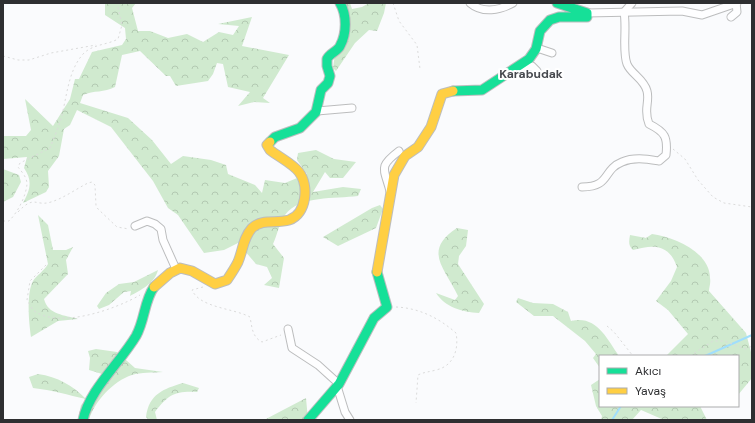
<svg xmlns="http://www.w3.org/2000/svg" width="755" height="423" font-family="'DM Sans',sans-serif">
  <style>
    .forest { fill: url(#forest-crowns) }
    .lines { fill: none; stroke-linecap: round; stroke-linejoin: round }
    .stream { stroke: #a0defc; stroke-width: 2 }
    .street-casing { stroke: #bcbdbe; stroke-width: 9 }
    .fast-casing { stroke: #bcbdbe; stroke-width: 11 }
    .slow-casing { stroke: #bcbdbe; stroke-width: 11 }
    .path { stroke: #dbdbdb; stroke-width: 1; stroke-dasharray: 2 3; stroke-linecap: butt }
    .street { stroke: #fefeff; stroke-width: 7 }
    .fast { stroke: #16e098; stroke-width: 9 }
    .slow { stroke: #ffcf43; stroke-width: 9 }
    .labels { text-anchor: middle; stroke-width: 4; stroke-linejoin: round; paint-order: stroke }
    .quarter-label { font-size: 12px; font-weight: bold; fill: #47494e; stroke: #fff }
  </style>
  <defs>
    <pattern id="forest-crowns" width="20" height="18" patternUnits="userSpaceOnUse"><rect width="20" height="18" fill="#d0eacf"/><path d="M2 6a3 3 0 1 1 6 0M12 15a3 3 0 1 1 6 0" fill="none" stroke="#b3c9b2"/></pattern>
  </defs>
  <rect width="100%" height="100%" fill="#fafbfd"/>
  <!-- forest -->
  <g class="forest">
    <path d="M105,3h31l-4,5 6,23h12l18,7 19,-4 16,8 16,-10 14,3 6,-9 -21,-2 34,-7 -10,29 47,9 -26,43 7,5 -16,-1 -16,4 12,-14 -22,-5 -5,-23 -6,-1 -4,11 -5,7 -32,5 -6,-10h-4l-26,-25 -18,4 -7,32c-11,6 -21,3 -32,8l-3,8 48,15 24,22 19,24 12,-8 28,4 15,5 2,9 27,11 7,8 3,-13 20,3 22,-9 -10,-14 1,-7 18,-3 18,9 22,3 -13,16h-13l-5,-6 -12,20 30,-5 18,2 -3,7c-23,3 -58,-1 -73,19 -6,8 -8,21 -12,29l11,14 -5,30 -15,-3 8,-7 -5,-11 -11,-3 -18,-21 -14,7 -20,3 -26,-38 -10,-7 -15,-27 -42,-54 -34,-17 -7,15 -6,4 -5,27 -11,15 1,16 -3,5 -23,11c7,-13 10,-22 1,-35l3,-11 -24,2v-23h23l5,-6 -6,-31 28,27 17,-27 5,-20h4l13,-27 30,-7 4,-6 -1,-11 -20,-13z"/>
    <polygon points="343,3 350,3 352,9 362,7 369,3 386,3 384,13 377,31 369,30 355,43 336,71 333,68 335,54 344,48"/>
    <polygon points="3,169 19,175 21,182 13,197 3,202"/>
    <polygon points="380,205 383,209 376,228 338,246 323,237 372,208"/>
    <path d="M38,215l10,10 5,25h13l7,-3 -7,13 2,14 -24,25c4,16 21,16 34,20l-20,2 -27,16c-2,-14 -5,-43 2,-56 4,-6 11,-10 15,-17z"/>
    <path d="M457,228l11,2 -2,16 -7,10 -1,8 26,40 -5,9c-17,-1 -34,-6 -43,-20l19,7 3,-4c-13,-28 -36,-45 -1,-68z"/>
    <path d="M652,234c22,3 58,18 58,44 1,5 -1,9 -1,13l37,42 6,23v22l-14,17v-39h-72l22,-22 -20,-24 -12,-9 15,-20 6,-14c-8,-23 -23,-23 -44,-17 -5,-4 -4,-9 -3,-15l16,3z"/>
    <path d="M158,270c-3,13 -17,20 -28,26l1,-5 -7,1 -15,13 -10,4 -2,-3 9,-13 13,-9 15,-2z"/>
    <path d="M518,298l15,5 20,1 15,8 3,9c25,-6 35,16 48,35h-19v12l-7,-10 3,-4 -11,-13 -32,-25h-19l-18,-14z"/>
    <path d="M96,349l21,3 18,16 28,4c-10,1 -22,0 -31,3 -19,6 -38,27 -43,45h-11l3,-15 31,-28 -23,-7 1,-12 -2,-7z"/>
    <path d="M38,374c20,3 34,11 48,25 -18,-4 -34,-9 -53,-11l-4,-11z"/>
    <polygon points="600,379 600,406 700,406 707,420 664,420 641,410 632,420 601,420 602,416 596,406 591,385"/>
    <path d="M183,383l16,5 -2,4c-22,-1 -28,2 -42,20l2,8h-8l-3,-3c3,-23 17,-28 37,-34z"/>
    <polygon points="306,398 308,420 264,420"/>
  </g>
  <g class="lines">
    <!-- stream -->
    <g class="stream">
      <polyline points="705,356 752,335"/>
      <polyline points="612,420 621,406"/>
    </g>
    <!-- street casing -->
    <g class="street-casing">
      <g id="street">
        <path d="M470,3c13,11 30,7 43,0"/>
        <polyline points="587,13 682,11 702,15 737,3"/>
        <polyline points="731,17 737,12 736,3"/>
        <polyline points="537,48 552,53"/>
        <polyline points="519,68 532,66 537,71"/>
        <polyline points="317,111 352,108"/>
        <path d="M582,187c29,0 20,-17 40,-25 12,-5 24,-3 37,-1l7,-6c2,-18 -1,-23 -17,-31 -6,-14 1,-22 -2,-33 -3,-12 -16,-17 -20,-27 -5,-13 0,-36 -3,-52l8,-9"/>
        <path d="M390,191c-6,-23 -12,-24 9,-40"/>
        <polyline points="135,226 147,221 155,224 161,229 163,240 176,269"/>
        <polyline points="288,329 292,348 318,365 339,384"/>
        <polyline points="337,386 345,412 350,420"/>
      </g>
    </g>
    <!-- fast casing -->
    <g class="fast-casing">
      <g id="fast">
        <polyline points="453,91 482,90 529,59 536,49 540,31 550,20 559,17 587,17 587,13 557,3"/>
        <path d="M270,142l5,-5 25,-9 16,-16 5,-22 7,-7 2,-7 -3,-10v-7c3,-6 11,-8 13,-13 7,-13 7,-31 0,-43"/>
        <path d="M83,420c6,-30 37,-57 53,-84 9,-16 8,-35 18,-49"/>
        <polyline points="308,420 339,384 374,318 387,307 377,272"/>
      </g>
    </g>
    <!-- slow casing -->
    <g class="slow-casing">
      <g id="slow">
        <polyline points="377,272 394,175 405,156 418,147 431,127 442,94 453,91"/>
        <path d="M154,287l16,-14 10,-5 12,3 23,13 12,-4c4,-6 8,-12 11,-18 5,-12 5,-24 14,-34 11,-10 24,-4 37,-8 18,-6 20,-35 10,-48 -6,-8 -20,-15 -29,-22l-3,-5 3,-3"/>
      </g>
    </g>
    <!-- path -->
    <g class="path">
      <polyline points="393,3 399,21 417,45 420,69"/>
      <polyline points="3,56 18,60 29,60 51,53 96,45"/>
      <polyline points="673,149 685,159 698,180 713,197 724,203 752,207"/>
      <path d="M18,212c17,-18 17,-5 33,-10 13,-4 25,-13 37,-19l4,-1 3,3 1,21 2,3 19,18 12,2"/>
      <path d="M3,221h6c9,-9 17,-25 18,-37 0,-7 -6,-13 -9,-17l2,-4 30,-15c3,-8 7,-17 10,-26 7,-22 7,-51 24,-69 10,-9 23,-8 34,-14l4,-14 -5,-22"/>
      <path d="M46,265l-16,16 -3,19c2,3 4,7 6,10 25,20 83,-1 107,-15"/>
      <path d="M203,287l-11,3c8,18 41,18 58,27 2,10 2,20 12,25l19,-7"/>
      <path d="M396,307c23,1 43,11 60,26 3,16 -2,33 -20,37 -7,2 -12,2 -18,5l-2,28"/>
      <polyline points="607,326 614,332 633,356"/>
      <polyline points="690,356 713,341 724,341 746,349 752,346"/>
    </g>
    <!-- street -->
    <use href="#street" class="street"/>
    <!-- fast -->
    <use href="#fast" class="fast"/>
    <!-- slow -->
    <use href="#slow" class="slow"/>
  </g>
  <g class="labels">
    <!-- quarter labels -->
    <g class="quarter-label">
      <text x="531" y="78">Karabudak</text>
    </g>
  </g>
  <!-- border -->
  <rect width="755" height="423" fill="none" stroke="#2e2f31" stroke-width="8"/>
  <!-- legend -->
  <rect x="599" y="355" width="140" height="52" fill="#ffffff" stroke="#abacad"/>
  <rect x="607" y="368" width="20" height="6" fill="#16e098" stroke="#abacad"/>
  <text x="635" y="375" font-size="12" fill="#2e2f31">Akıcı</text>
  <rect x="607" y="388" width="20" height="6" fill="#ffcf43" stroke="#abacad"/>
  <text x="635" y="395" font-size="12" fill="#2e2f31">Yavaş</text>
</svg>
